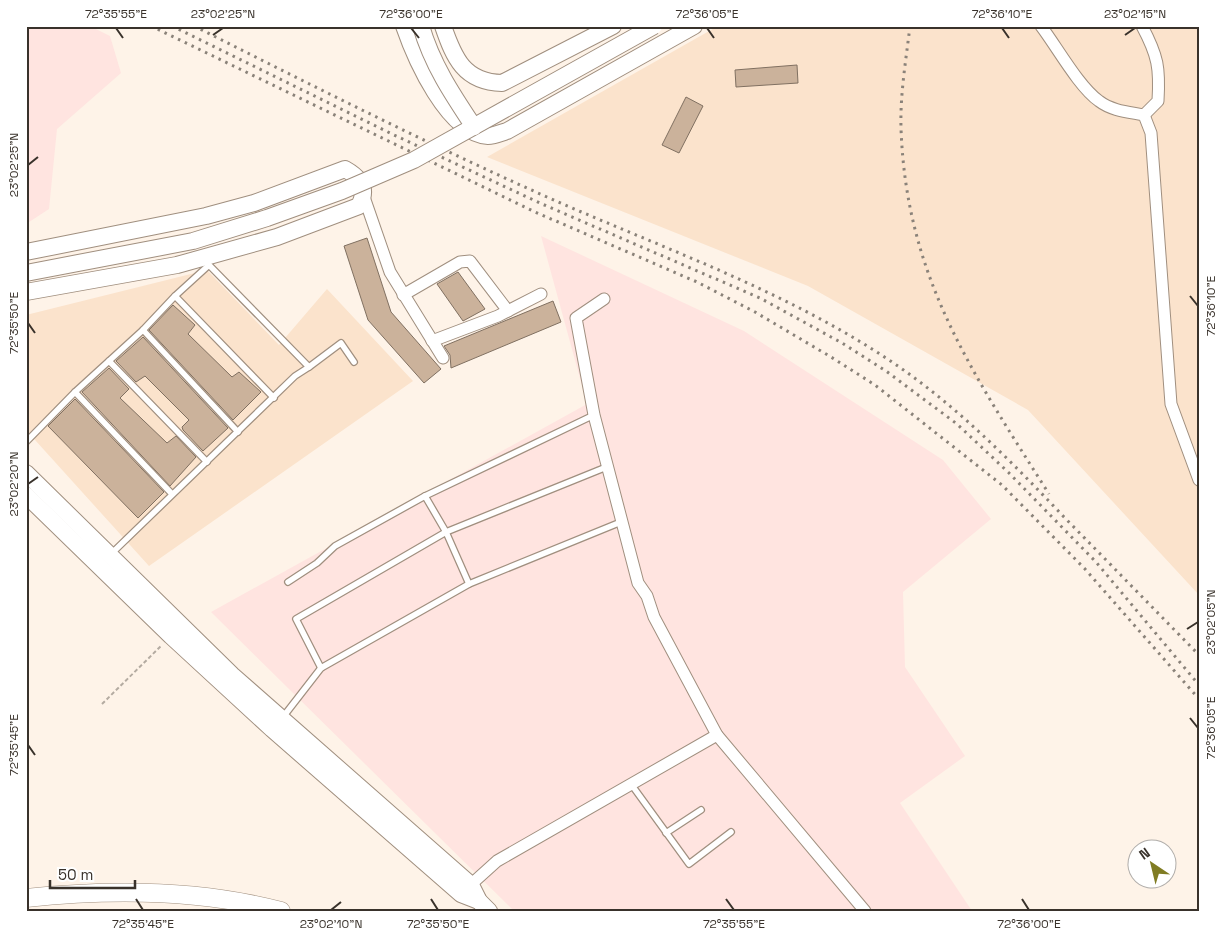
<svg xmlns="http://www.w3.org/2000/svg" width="1225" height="937" font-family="'Space Grotesk',sans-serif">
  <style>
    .built { fill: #fbe3cc }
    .industrial { fill: #ffe4e0 }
    .building { fill: #cbb29b; stroke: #807061 }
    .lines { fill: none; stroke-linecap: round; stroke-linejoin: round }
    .lane-casing { stroke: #a08f7f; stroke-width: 8 }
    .street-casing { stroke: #a08f7f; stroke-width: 13 }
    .secondary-casing { stroke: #a08f7f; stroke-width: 18 }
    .primary-casing { stroke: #a08f7f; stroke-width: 19 }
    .path { stroke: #b4aba1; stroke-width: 2; stroke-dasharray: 4 2.5; stroke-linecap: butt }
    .lane { stroke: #fff; stroke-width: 5.5 }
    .street { stroke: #fff; stroke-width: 11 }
    .secondary { stroke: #fff; stroke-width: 16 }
    .primary { stroke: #fff; stroke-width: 18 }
    .rail { stroke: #8a8279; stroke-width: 3; stroke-dasharray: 2.5 5; stroke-linecap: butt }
    .secondary-bridge-casing { stroke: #a08f7f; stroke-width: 18; stroke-linecap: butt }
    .secondary-bridge { stroke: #fff; stroke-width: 16 }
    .ticks { fill: none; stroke: #39322b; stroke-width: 2 }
    .neatline { fill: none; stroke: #39322b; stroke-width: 2 }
    .ticks-label { font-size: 12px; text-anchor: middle; fill: #39322b }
  </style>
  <rect width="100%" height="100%" fill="#fef3e8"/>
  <!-- built -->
  <g class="built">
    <polygon points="718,26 1199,26 1199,595 1028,410 808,286 487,157"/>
    <polygon points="207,270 279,345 327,289 413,381 149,566 26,430 26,315"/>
  </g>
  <!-- industrial -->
  <g class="industrial">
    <polygon points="26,26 90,26 110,36 121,73 57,129 49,209 26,224"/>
    <polygon points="541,236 744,331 943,460 991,519 903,592 905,667 965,756 900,803 972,911 514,911 211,612 587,404"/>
  </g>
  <!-- building -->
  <g class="building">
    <polygon points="797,65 798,83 736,87 735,70"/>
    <polygon points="686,97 703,106 679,153 662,145"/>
    <polygon points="367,238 391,312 441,369 424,383 368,320 344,246"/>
    <polygon points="458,272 485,309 463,321 437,284"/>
    <polygon points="553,301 561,322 451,368 450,355 444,346"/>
    <polygon points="173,305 195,325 188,334 232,377 239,372 261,392 233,420 149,330"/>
    <polygon points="143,337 228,428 203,451 183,430 182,427 189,420 145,376 136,382 116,361"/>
    <polygon points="109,368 129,389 120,398 167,443 176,436 196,457 170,486 82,392"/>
    <polygon points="75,399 164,492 138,518 48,426"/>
  </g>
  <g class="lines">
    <!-- lane casing -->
    <g class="lane-casing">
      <g id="lane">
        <polyline points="175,296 274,398"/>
        <polyline points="143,330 238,432"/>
        <polyline points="109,361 207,462"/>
        <polyline points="309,367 341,343 354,362"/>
        <polyline points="75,392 172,494"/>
        <polyline points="26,442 75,392 143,330 175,296 209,265 309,367 295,376 111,554"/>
        <polyline points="425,496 446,532 469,584"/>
        <polyline points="288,582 317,563 335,546 425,496 594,415"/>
        <polyline points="321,668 296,619 446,532 609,466"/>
        <polyline points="283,717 321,668 469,584 621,522"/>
        <polyline points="631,784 689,864 731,832"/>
        <polyline points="666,833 701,810"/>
      </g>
    </g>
    <!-- street casing -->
    <g class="street-casing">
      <g id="street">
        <path d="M1041,26c16,21 38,61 58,75 13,10 30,11 45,14l7,18 20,271 28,76"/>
        <path d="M1142,26c16,30 18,42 16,75l-14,14"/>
        <polyline points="364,197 390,272 443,358"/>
        <polyline points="403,295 460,262 470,261 508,311"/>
        <polyline points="604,299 576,318 594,415 638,583 647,596 654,617 717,735 865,911"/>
        <polyline points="432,341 498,316 541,294"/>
        <polyline points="466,889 497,861 717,735"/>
      </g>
    </g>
    <!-- secondary casing -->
    <g class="secondary-casing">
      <g id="secondary">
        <path d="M404,26c11,32 44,108 84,110 5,0 13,-3 19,-5l187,-105"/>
        <path d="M443,26c11,32 21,56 59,57l111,-57"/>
        <path d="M26,252l180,-36 48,-13 91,-34c16,9 23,20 14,37l-82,31 -100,28 -151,27"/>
        <polyline points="26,473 232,675 471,885 479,901 489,911"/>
        <polyline points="26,495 171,636 272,729 461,894 479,901"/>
      </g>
    </g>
    <!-- primary casing -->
    <g class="primary-casing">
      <path id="primary" d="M26,898c85,-9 172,-9 255,13"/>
    </g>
    <!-- path -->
    <polyline class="path" points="102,704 162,645"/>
    <!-- lane -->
    <use href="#lane" class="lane"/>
    <!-- street -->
    <use href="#street" class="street"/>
    <!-- secondary -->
    <use href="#secondary" class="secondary"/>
    <!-- primary -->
    <use href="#primary" class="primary"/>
    <!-- rail -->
    <g class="rail">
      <polyline points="151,26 535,212 697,282 755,312 831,357 875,385 1002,485 1085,569 1199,699"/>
      <polyline points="172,26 392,134 542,204 760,298 842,343 886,371 957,424 1009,473 1096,562 1199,685"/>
      <path d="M194,26c117,59 234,118 353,171 115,51 237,93 342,163 66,44 121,100 175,157 45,46 90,92 135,138"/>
      <path d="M910,26c-4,34 -10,68 -9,102 5,149 71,244 148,366"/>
    </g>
    <!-- secondary-bridge casing -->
    <g class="secondary-bridge-casing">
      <g id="secondary-bridge">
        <path d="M421,26c11,38 31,68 53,101"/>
        <polyline points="26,273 193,241 267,218 342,191 414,160 654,26"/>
      </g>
    </g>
    <!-- secondary-bridge -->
    <use href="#secondary-bridge" class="secondary-bridge"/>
  </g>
  <!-- ticks -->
  <path class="ticks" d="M116,28l7,10M411,28l8,10M707,28l7,10M1002,28l7,10M213,35l10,-7M1125,35l10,-7M28,165l10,-8M1190,296l8,10M28,323l7,10M28,484l10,-7M1187,629l11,-7M1190,718l8,10M28,745l7,10M136,899l7,11M431,899l7,11M726,899l8,11M1022,899l7,11M331,910l10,-8"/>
  <!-- border -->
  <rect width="1225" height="937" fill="none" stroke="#ffffff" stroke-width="55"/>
  <!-- north arrow -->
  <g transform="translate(1152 864) rotate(325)"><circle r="24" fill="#ffffff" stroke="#b0adaa"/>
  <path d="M0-4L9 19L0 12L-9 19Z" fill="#807c23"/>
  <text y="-8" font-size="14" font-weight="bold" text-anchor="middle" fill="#39322b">N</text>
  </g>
  <!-- scale -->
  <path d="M50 880v8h85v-8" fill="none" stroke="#39322b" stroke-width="2.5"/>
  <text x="58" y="880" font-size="15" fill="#39322b" stroke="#ffffff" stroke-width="4" paint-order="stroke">50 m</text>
  <rect x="28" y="28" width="1170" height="882" class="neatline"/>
  <g class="ticks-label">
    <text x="116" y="18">72°35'55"E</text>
    <text x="223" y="18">23°02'25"N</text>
    <text x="411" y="18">72°36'00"E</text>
    <text x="707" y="18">72°36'05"E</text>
    <text x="1002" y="18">72°36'10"E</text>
    <text x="1135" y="18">23°02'15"N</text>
    <text transform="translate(14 165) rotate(-90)" y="4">23°02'25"N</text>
    <text transform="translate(1211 306) rotate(-90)" y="4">72°36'10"E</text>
    <text transform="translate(14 323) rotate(-90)" y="4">72°35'50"E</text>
    <text transform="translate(14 484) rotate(-90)" y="4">23°02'20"N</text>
    <text transform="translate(1211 622) rotate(-90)" y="4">23°02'05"N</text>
    <text transform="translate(1211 728) rotate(-90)" y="4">72°36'05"E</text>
    <text transform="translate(14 745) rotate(-90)" y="4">72°35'45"E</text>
    <text x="143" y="928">72°35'45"E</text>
    <text x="331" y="928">23°02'10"N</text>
    <text x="438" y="928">72°35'50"E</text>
    <text x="734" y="928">72°35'55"E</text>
    <text x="1029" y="928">72°36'00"E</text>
  </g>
</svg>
